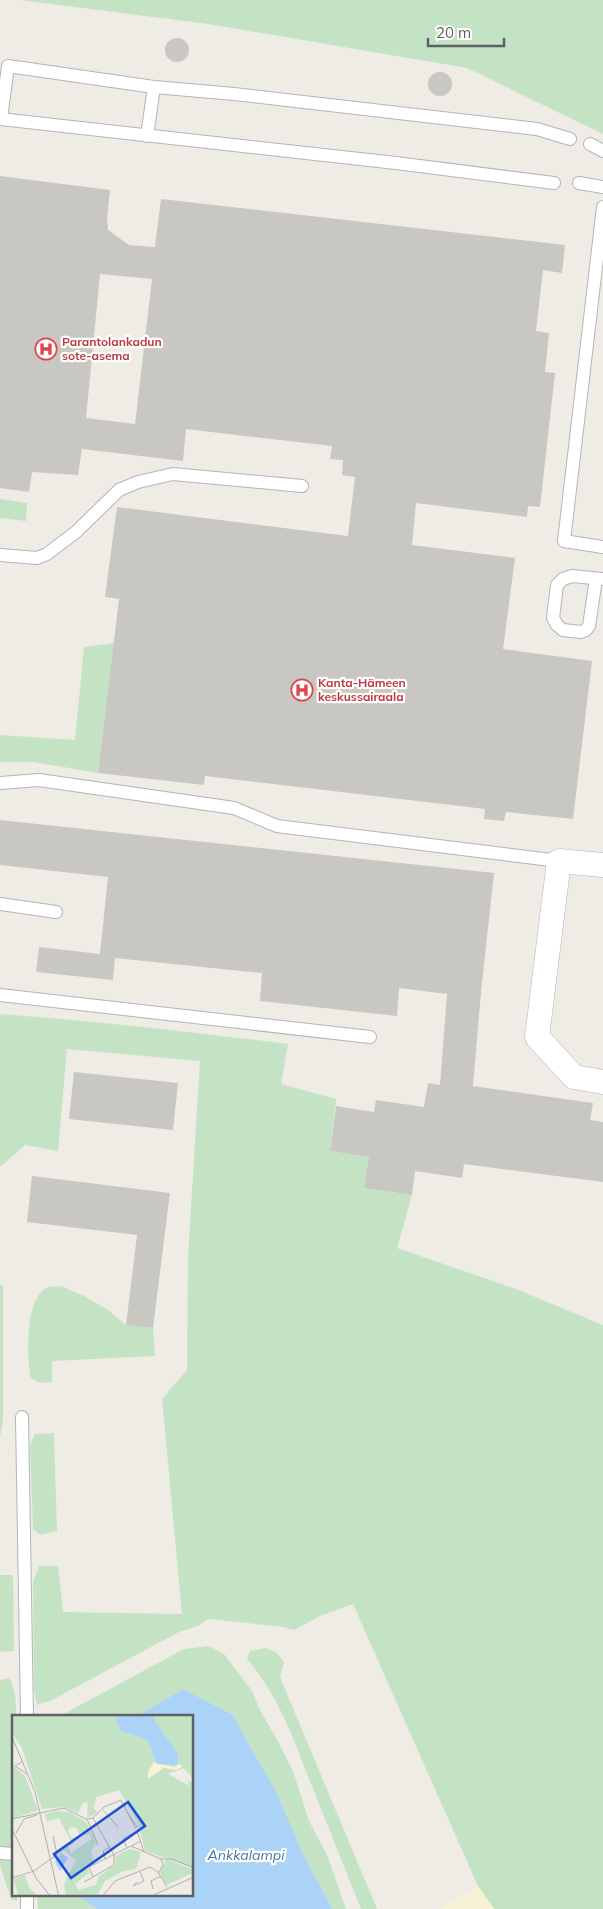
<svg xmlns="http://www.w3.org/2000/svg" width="603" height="1909" font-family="Mulish,sans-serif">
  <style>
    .green { fill: #c4e3c5 }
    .sand { fill: #f7f1d6 }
    .water { fill: #abd3f7 }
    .building { fill: #c9c7c2; fill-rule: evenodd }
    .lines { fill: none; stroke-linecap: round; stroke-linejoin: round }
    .lane-casing { stroke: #b2b5b8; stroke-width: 14 }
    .street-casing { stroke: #b2b5b8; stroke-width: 25 }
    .lane { stroke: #fff; stroke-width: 12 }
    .street { stroke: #fff; stroke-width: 24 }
    .labels { text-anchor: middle; stroke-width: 4.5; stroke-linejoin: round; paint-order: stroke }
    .health-label { font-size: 12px; font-weight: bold; fill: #be3a42; stroke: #fff; text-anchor: start }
    .water-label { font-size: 14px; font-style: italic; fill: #4a74a8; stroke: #fff }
    .inset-road { fill: none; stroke: #b0b0ad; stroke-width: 1 }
    .view { fill: #1d4ed8; fill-opacity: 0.15; stroke: #1d4ed8; stroke-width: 2.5 }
    .inset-edge { fill: none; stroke: #5d6064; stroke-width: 2.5 }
  </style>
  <rect width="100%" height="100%" fill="#eeece5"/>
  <!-- green -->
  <g class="green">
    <polygon points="20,0 603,0 603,134 467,68 208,24"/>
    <polygon points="0,499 27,503 26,521 0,518"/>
    <polygon points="114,643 98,773 34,762 0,762 0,735 75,740 84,647"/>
    <path d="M0,1014c96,7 192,18 288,30l-7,40 55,15 -6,52 39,6 -5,31 48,7 -15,53 119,41 87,36v584h-109l-16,-23 -125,-282 -33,12 -26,14 -11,-3 -75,-8 -10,7 -19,6 -127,68 -15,5 -3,-14 -1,-109 6,-16h19l5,46 119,2 -20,-215 25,-29 1,-114 12,-195 -133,-12 -9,102 -33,-6 -25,22z"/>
    <polygon points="0,1285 3,1285 3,1419 0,1438"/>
    <path d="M61,1286l23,10 24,14 18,15 27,3 2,28 -103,5v21l-12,1 -9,-5c-4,-20 -7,-83 18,-91 3,-1 8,0 12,-1z"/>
    <polygon points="54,1433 57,1531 40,1535 33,1529 30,1445 35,1434"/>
    <polygon points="0,1575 13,1575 14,1651 0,1652"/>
    <polygon points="209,1646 224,1654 252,1691 261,1712 279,1743 293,1771 309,1821 327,1855 346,1909 332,1909 303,1856 276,1793 232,1714 183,1689 137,1716 60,1716 184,1649"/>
    <path d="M266,1648l11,5 7,9 -4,15 97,232h-16c-17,-42 -33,-83 -50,-125 -16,-42 -33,-90 -64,-125l3,-8z"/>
    <path d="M9,1678c7,12 7,25 7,38h-2v179h3v6l-6,-2 -11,-33v-186z"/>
    <polygon points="37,1895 82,1895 83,1899 97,1909 38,1909"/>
  </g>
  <!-- sand -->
  <polygon class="sand" points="478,1886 494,1909 440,1909"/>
  <!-- water -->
  <polygon class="water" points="183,1689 232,1714 277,1794 303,1854 332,1909 97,1909 83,1899 82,1895 192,1895 192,1716 137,1716"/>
  <!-- building -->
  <g class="building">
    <circle cx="177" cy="50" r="12"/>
    <circle cx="440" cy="84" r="12"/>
    <path d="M0,176l110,14 -3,29 1,11 21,15 26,2 6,-48 404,46 -3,28 -19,-3 -7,61 13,2 -4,39 10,1 -15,134 -12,-1 -1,11 -111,-14 -4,42 103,13 -12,91 89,12 -19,158 -67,-7 -2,9 -20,-2 1,-10 -144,-17 -136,-16 -1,9 -106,-12 21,-174 -14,-2 12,-90 231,29 7,-59 -13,-2 1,-15 -13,-1 2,-13 -146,-17 -3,32 -101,-12 -4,26 -46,-3 -3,20 -29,-4zM100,274l52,5 -17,145 -49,-6z"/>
    <polygon points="0,820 494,873 481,992 473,1086 593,1103 590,1120 603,1122 603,1182 464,1164 462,1178 415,1171 412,1195 364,1188 369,1157 330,1151 336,1106 374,1112 376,1100 424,1107 428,1083 440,1085 447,994 399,988 397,1016 260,1001 262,973 115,958 113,980 36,972 39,947 100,954 108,877 0,865"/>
    <polygon points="74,1072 178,1083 173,1130 69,1119"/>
    <polygon points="32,1176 170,1193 153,1328 126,1325 137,1235 27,1222"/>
  </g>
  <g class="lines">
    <!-- lane casing -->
    <g class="lane-casing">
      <g id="lane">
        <polyline points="0,119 396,163 554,183"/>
        <polyline points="1,119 8,66 154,87"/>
        <polyline points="147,136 154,87 234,94 537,129 570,139"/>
        <polyline points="590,144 603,151"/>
        <polyline points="579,183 603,187"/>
        <polyline points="603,207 564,541 603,547"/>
        <polyline points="0,555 37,558 47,554 76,532 119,490 138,482 173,474 302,486"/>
        <polyline points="596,579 589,626 586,630 581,632 563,630 557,625 553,618 557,585 563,579 572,576 603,579"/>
        <polyline points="0,783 39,780 234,808 277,826 559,861"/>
        <polyline points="0,904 56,912"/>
        <polyline points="0,995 370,1037"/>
        <polyline points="22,1417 27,1716"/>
        <polyline points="0,1853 14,1854"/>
        <polyline points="27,1895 27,1909"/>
      </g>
    </g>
    <!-- street casing -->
    <g class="street-casing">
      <polyline id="street" points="603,865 559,861 537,1037 574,1077 603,1082"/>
    </g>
    <!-- lane -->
    <use href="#lane" class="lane"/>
    <!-- street -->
    <use href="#street" class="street"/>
  </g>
  <!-- icons -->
  <defs>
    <g id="hospital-ring" transform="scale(1.125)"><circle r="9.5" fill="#fff" stroke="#e0444e" stroke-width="1.5"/><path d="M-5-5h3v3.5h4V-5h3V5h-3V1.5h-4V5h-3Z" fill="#e0444e"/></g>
  </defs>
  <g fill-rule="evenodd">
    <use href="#hospital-ring" x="46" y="349"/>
    <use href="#hospital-ring" x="302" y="690"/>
  </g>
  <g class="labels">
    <!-- health labels -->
    <g class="health-label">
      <text x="62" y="346">Parantolankadun<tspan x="62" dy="14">sote-asema</tspan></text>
      <text x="318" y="687">Kanta-Hämeen<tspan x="318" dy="14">keskussairaala</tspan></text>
    </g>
    <!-- water labels -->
    <g class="water-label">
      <text x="246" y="1860">Ankkalampi</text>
    </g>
  </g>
  <!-- overview -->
  <g transform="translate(12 1715)">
    <rect width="181" height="181" fill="#eeece5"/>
    <path d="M0,0h181v64l-9,-11 -9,3 10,10 -10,-10 -7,3 22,12 -3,-5 6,2 -2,78 2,7 -48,-17 -7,-29 -19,-32 -23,7 -2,12 4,3 -6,4 -5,1 1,-14 -5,-1 -5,11 -14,-6 -22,2 -20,-61 -10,-15zM0,50l13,11 13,34 -26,9zM45,96l12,1 17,10 10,20 -5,10 3,11 -6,4 1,6 -14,11 3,6 18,-5 2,-8 17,-12 1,-9 13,-7 12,3 -5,17 -13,2 -18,10 -8,15h-31l-2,-12 12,-24 -13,-10 6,-3 2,6 21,-14 -3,-5 -9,2 -3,-8 -6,-1 -3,4 3,7 8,-1 -8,4 -12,-23 -12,4 -2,-8zM154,144l26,10 1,4 -27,12 -6,-13zM13,160l3,10 8,11h-18l-4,-17z" fill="#c4e3c5"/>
    <path d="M142,47l20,5 5,-3 4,3 -8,3 -11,-2 -16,11v-8z" fill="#f7f1d6"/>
    <path d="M103,0h36l27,40v10l-21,-1 -9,-24 -28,-10zM49,138l7,5 -8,13 -5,-9z" fill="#abd3f7"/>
    <path class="inset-road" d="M0,22l23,55 24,105M11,46l-8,5 12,8M91,95l15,17M115,97l11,16M0,104l52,-11 22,11 7,-1 11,-11 17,-7 15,29M75,104l11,26M0,114l24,49 15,19M125,116l7,21M4,118l8,-14 13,-4M41,121l4,18M119,131l30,13M115,133l-4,-9 14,-8M93,144l-2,-8 7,-4M149,144h11l22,9M146,159l5,-9 -2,-6M81,162l-4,-10 52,-26M0,163l22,-7 40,-29M72,167l30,-17v-10l-21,-37M125,167l-4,4 11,-5 -4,-9M141,174l-2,-8 10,-5M90,182l13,-16 35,-14 8,5 9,15M137,182l45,-20"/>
    <path class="view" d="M116,87l17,24 -74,52 -17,-24z"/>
    <rect width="181" height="181" class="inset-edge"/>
  </g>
  <!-- scale -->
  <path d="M428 38v8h76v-8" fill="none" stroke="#5d6064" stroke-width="2.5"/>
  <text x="436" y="38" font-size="15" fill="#5d6064" stroke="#ffffff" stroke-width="4" paint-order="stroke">20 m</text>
</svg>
